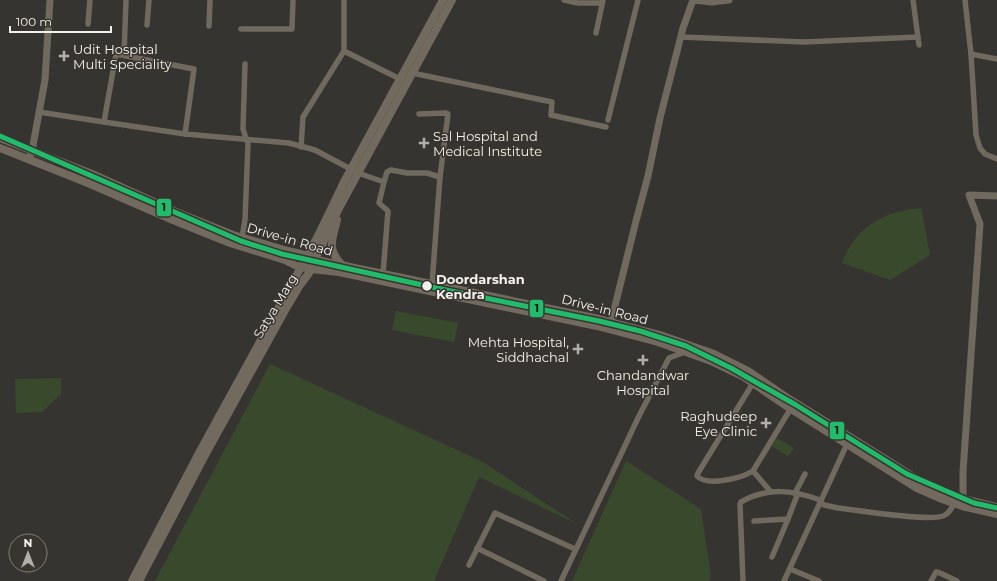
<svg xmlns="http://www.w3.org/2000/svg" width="997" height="581" font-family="Montserrat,sans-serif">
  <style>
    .green { fill: #394a2c }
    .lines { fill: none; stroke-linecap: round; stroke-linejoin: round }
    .minor { stroke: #70695d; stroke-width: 5.5 }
    .tertiary { stroke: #70695d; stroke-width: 7 }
    .secondary { stroke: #726a5e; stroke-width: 8 }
    .metro-1-casing { stroke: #38352f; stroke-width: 8 }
    .metro-1 { stroke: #20bc6c; stroke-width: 5 }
    .poi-dot { fill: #b1afac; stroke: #38352f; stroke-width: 1.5 }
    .stop-dot { fill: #f3f1ee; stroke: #38352f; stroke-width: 1.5 }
    .labels { text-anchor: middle; stroke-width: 3; stroke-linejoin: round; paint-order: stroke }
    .poi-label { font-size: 13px; fill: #f3f1ee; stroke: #38352f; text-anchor: start }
    .street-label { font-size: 13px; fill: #f3f1ee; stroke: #38352f }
    .stop-label { font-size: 13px; font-weight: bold; fill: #f3f1ee; stroke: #38352f; text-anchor: start }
    .line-badge { stroke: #38352f; stroke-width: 1.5 }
    .pale-badge-label { font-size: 11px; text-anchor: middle; font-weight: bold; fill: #111 }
  </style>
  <rect width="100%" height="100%" fill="#363431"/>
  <!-- green -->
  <g class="green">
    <path d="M921,208l9,47 -40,25 -48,-17c13,-36 42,-52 79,-55z"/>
    <polygon points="396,311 458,323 454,342 392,330"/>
    <polygon points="270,364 483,462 577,524 479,477 434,581 155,581"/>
    <polygon points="61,378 61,394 42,412 16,413 15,379"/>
    <polygon points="777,438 794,448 788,456 772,446"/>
    <polygon points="626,461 701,509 711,575 709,581 572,581"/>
  </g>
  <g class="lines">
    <!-- minor -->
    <g class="minor">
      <polyline points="344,0 344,51 400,79"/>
      <polyline points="564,0 578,3 602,3"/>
      <polyline points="913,0 919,45"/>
      <polyline points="965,0 971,54 976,135 980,148 985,154 997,159"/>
      <polyline points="88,24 90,0"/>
      <polyline points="147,25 149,0"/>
      <polyline points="209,26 210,0"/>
      <polyline points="241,29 292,29 293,0"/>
      <polyline points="596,33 603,0"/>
      <polyline points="681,37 804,42 918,37"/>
      <polyline points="971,54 997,59"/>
      <polyline points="124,55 126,0"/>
      <polyline points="412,73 552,102 551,115 606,127"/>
      <polyline points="39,112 104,122 116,54 194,69 185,134 289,143 315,150 358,173 384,182 379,203 388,211 383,274"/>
      <polyline points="419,114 446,113 448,114 440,177"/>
      <polyline points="608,120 638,0"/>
      <polyline points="104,122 185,134"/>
      <polyline points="301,147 303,117 344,51"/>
      <polyline points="384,182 387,172 391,170 407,173 427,173 440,177 432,284"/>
      <polyline points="242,237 245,220 248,144 243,129 245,64"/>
      <path d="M753,383l-55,90 -1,3c10,11 45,2 56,-5l38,-63"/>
      <polyline points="753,471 771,492"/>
      <polyline points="795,493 805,474"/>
      <path d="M820,502l4,3 14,3c19,2 95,15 107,7 5,-3 7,-7 9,-12"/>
      <polyline points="754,521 788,519 798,493"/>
      <polyline points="477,548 544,581"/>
      <polyline points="772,557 788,519"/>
      <polyline points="469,565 495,513 575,549"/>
      <polyline points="790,569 819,581"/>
      <polyline points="561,581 639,416 669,358 685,352"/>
      <path d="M743,581l-3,-77 1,-2c26,-15 52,-12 79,-2"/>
      <polyline points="784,581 847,444"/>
      <polyline points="931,581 936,572 940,573 957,581"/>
    </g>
    <!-- tertiary -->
    <g class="tertiary">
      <polyline points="29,159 32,151 45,80 50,0"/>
      <polyline points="610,326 636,221 648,176 660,118 683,28 693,0 712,2 729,0"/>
      <polyline points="963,499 963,472 980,224 969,195 997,196"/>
    </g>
    <!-- secondary -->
    <g class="secondary">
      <polyline points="0,138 92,174 176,212 233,235 288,251 301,254 321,261 599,319 660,335 714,354 748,371 789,399 920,481 945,492 963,499 997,507"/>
      <polyline points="0,148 88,183 173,220 230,243 285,260 297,266 311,269 339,272 597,326 658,342 711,361 744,377 785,405 917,488 942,499 962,506 997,514"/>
      <path d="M337,220c-5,21 -11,29 6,46"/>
      <polyline points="132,581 200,451 318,236 344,182 443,0"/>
      <polyline points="139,581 203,459 284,312 300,285 309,273 339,208 452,0"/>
    </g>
    <!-- metro-1 casing -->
    <g class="metro-1-casing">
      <polyline id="metro-1" points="0,136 241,241 282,254 436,288 599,321 640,331 686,346 731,368 796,405 907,474 974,503 997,508"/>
    </g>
    <!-- metro-1 -->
    <use href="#metro-1" class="metro-1"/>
  </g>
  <!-- markers -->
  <g class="poi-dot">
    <path d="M62 50h4v4h4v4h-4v4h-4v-4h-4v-4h4z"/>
    <path d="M422 137h4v4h4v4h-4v4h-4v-4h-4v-4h4z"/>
    <path d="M576 343h4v4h4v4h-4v4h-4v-4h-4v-4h4z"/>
    <path d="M641 354h4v4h4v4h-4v4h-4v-4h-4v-4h4z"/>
    <path d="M764 417h4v4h4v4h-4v4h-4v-4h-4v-4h4z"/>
  </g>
  <circle class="stop-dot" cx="427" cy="286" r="5.5"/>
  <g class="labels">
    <!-- poi labels -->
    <g class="poi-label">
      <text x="73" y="54">Udit Hospital<tspan x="73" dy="15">Multi Speciality</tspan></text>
      <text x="433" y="141">Sal Hospital and<tspan x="433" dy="15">Medical Institute</tspan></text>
      <text x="569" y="347" text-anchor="end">Mehta Hospital,<tspan x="569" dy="15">Siddhachal</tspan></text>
      <text x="643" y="380" text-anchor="middle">Chandandwar<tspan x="643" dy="15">Hospital</tspan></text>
      <text x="757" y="421" text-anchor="end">Raghudeep<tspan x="757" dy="15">Eye Clinic</tspan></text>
    </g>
    <!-- street labels -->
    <g class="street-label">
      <text transform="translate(290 239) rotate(16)" y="5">Drive-in Road</text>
      <text transform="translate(275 306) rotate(-59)" y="5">Satya Marg</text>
      <text transform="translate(605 309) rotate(14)" y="5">Drive-in Road</text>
    </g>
    <!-- stop labels -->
    <g class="stop-label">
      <text x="436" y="284">Doordarshan<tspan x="436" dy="15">Kendra</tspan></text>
    </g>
  </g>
  <g class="line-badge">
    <rect x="156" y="198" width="16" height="19" rx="4" fill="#20bc6c"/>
    <rect x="529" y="299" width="15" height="19" rx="4" fill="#20bc6c"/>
    <rect x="829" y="421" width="16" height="19" rx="4" fill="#20bc6c"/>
  </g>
  <g class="pale-badge-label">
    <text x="164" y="211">1</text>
    <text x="537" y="312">1</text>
    <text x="837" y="434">1</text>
  </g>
  <!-- north arrow -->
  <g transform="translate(28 553)"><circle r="19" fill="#38352f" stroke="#83807b"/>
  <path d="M0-3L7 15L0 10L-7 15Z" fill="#b1afac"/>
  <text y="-6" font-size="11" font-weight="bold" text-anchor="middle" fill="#f3f1ee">N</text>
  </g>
  <!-- scale -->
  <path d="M10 26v6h101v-6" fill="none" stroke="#f3f1ee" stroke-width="2"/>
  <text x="16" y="26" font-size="12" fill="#f3f1ee" stroke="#38352f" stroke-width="3" paint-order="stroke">100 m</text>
</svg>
